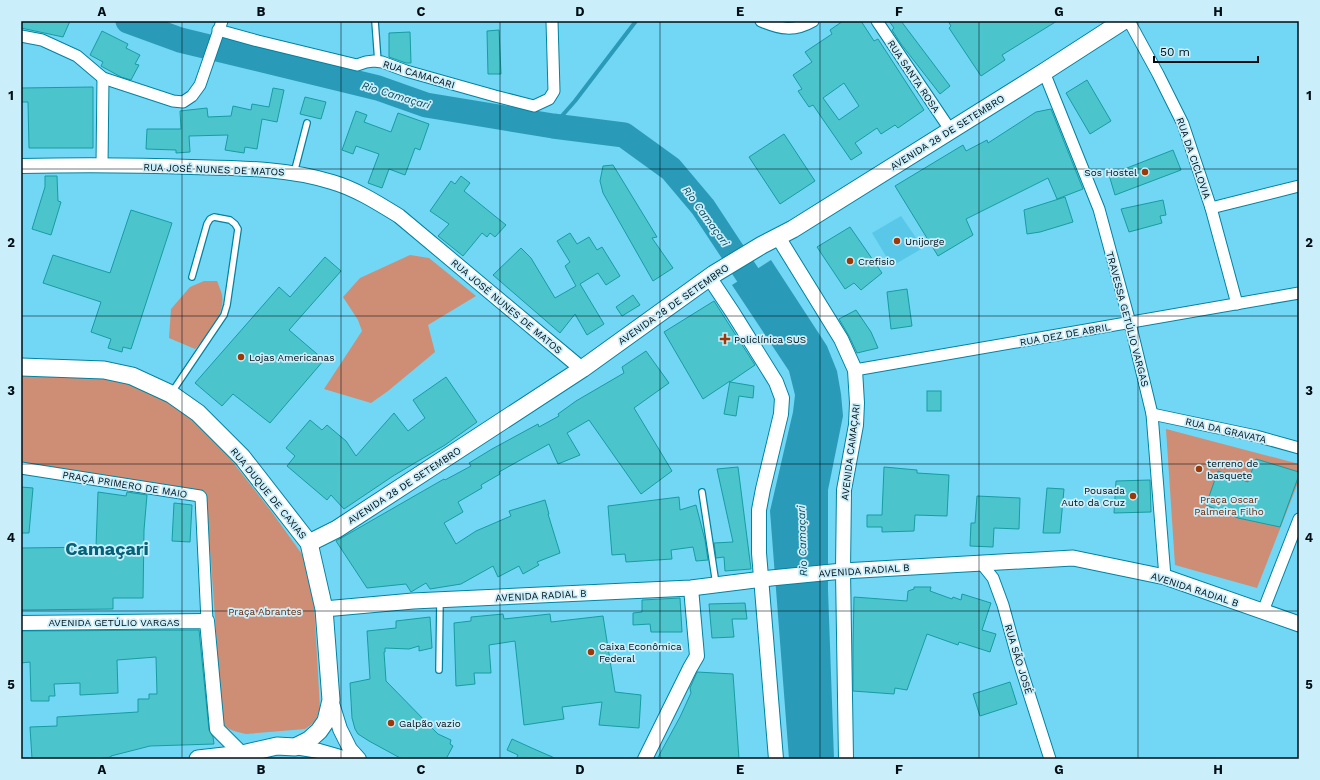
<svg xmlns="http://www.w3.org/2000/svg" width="1320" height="780" font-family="'Work Sans',sans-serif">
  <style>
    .built { fill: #59c7e8 }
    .green { fill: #ce8d75 }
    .water { fill: #2a9ab9 }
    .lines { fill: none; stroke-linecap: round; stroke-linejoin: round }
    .stream { stroke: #2a9ab9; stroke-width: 4 }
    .river { stroke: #2a9ab9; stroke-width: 25 }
    .building { fill: #4cc4cc; stroke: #179ca3; fill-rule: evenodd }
    .service-casing { stroke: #0183a1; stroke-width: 8 }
    .minor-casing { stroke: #0183a1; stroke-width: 13 }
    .tertiary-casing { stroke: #0183a1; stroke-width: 16 }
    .secondary-casing { stroke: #0183a1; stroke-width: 17 }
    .primary-casing { stroke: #0183a1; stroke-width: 19 }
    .service { stroke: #fff; stroke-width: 5.5 }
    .minor { stroke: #fff; stroke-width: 11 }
    .tertiary { stroke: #fff; stroke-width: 14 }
    .secondary { stroke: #fff; stroke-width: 15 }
    .primary { stroke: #fff; stroke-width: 17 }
    .grid { fill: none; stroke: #000e14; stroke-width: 1; stroke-opacity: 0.55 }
    .poi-dot { fill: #9d3807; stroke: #caeefa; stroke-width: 1.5 }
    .labels { text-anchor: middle; stroke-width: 3.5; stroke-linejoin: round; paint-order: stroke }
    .street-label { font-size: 10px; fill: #000e14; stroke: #caeefa }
    .poi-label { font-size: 10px; fill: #000e14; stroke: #caeefa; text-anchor: start }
    .park-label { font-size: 10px; fill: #68290f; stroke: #caeefa }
    .water-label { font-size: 11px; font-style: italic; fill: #0c4b5b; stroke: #caeefa }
    .town-label { font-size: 18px; font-weight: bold; fill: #046278; stroke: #caeefa }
    .neatline { fill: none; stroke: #000e14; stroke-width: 1.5 }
    .grid-label { font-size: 13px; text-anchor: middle; font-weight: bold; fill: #000e14 }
  </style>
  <rect width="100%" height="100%" fill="#72d6f5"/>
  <!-- built -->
  <polygon class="built" points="901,216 923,248 892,266 872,233"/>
  <!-- green -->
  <g class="green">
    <polygon points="410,255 429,258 476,296 428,325 435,352 388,391 371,403 324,389 362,331 358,320 343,297 360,278"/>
    <path d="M204,281h13c2,5 4,10 5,14 4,18 -16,43 -27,54l-26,-11 2,-29 19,-22z"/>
    <path d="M21,374l92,4 45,17 34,24 27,25 52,67 33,46 10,46 6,106c-3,10 -7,15 -15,20l-59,5c-9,-2 -15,-3 -22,-9l-3,-25 -15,-207 -185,-30z"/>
    <polygon points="1166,429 1299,464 1299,480 1257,588 1175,565"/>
  </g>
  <!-- water -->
  <polygon class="water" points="771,260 827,346 837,371 841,394 843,416 828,490 828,590 834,759 789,759 770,511 793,412 795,395 789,371 732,285"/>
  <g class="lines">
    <!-- stream -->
    <polyline class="stream" points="553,126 575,101 636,21"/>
    <!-- river -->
    <polyline class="river" points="128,21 180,40 378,88 426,105 553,126 624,135 671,169 703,207 767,304"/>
  </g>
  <!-- building -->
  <g class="building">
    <polygon points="21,21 70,21 63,37 21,28"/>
    <path d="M843,21h18l13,20 4,-2 46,71 -26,18 -3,-3 -14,9 -4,-6 -22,15 7,10 -11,7 -38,-55 -4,2 -11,-16 4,-2 -9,-14 19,-13 -7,-10 27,-18 -2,-4zM844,83l15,23 -20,14 -16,-22z"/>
    <polygon points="889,21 901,21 950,86 940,94 901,44 892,30 894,28"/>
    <polygon points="948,21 1057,21 1002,55 1005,60 981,76 949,28 951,26"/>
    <polygon points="499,30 501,74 488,74 487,31"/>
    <polygon points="102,31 128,44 126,48 140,55 135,64 139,65 131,80 121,77 101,66 103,62 90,55"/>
    <polygon points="410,32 411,63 406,63 389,57 389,33"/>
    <polygon points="1087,80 1111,121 1090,134 1066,93"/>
    <polygon points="93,87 93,148 29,148 28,102 21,102 21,88"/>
    <polygon points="273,88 284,90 277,122 262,119 257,149 245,147 244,153 225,150 228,135 189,136 190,152 176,153 176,150 146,149 147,129 181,129 180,111 207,108 208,117 231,116 233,106 251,110 252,104 269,107"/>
    <polygon points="305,97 326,102 321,119 300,114"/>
    <polygon points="1051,109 1083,189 1057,199 1048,178 966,219 973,235 938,256 895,186 963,145 966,151 987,140 988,143 1036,112"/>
    <polygon points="356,111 367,115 364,122 391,132 398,113 429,124 420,150 415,148 405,175 389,169 382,188 368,183 379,154 356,146 353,154 342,150"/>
    <polygon points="784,134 815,181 780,204 749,157"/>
    <polygon points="1173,150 1181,170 1115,195 1109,175"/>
    <polygon points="613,165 657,237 652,238 673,268 653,281 603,193 600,181 603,166"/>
    <polygon points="45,176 57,176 58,201 61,202 51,235 32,229 45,187"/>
    <polygon points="461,176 470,183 464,191 506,225 495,237 490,233 487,237 482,233 463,256 438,236 449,224 430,211 451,181 455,184"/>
    <polygon points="1065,197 1073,222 1040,232 1027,234 1024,210"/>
    <polygon points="1163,200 1166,215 1160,216 1162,223 1129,232 1121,209"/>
    <polygon points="131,210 172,223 131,349 123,347 122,352 108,348 111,339 91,332 101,302 43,283 53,255 110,273"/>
    <polygon points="850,227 882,273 861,290 854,283 845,289 817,247"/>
    <polygon points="570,233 577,244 589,237 597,250 602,247 620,276 606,285 598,273 580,284 604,324 587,335 575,314 560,333 493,275 521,248 531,258 555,298 576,286 565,266 570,262 557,241"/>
    <polygon points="325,257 341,271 289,330 324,360 270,423 233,394 222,406 195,383 279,287 290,297"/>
    <polygon points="907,289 912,326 891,329 887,292"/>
    <polygon points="633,295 640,305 622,316 616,307"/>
    <polygon points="714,301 755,365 730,382 754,386 753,398 739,396 736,416 724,414 730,381 703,399 664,332"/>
    <polygon points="856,310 871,332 878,348 857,353 849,336 839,319"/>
    <polygon points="646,351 669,383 634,408 672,471 641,494 589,420 567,433 580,455 558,464 549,444 499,472 500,474 481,485 482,488 458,502 463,512 444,523 456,544 476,531 511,516 509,511 545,500 549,514 548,514 560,553 537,562 539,565 523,574 519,566 498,577 493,566 461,584 430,589 426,583 411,592 406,584 367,588 336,541 444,479 445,480 471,466 469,463 492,449 538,424 539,427 559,416 558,414 576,401 624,373 622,367"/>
    <polygon points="446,377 477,422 445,445 393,476 344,509 331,495 327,500 287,466 295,456 286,448 310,420 322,430 327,425 346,441 356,456 394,413 408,431 425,418 413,400"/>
    <rect x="927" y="391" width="14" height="20"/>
    <polygon points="1256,459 1299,472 1299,475 1280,527 1238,518 1206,505 1218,471 1248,482"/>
    <polygon points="738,467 751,569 725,571 724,557 716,558 714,543 733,542 717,469"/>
    <polygon points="884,467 917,470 917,473 949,475 947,516 915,515 914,531 882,532 882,527 867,527 867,515 882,515"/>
    <polygon points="1150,480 1151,512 1114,513 1116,481"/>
    <polygon points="21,487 33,488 29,533 21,533"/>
    <polygon points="1047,488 1064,489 1060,533 1043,533"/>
    <polygon points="98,492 126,496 127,492 147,495 144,530 143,598 113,598 113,609 21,610 21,548 96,547"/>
    <polygon points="977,496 1020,498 1019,529 994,528 993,547 970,546 971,523 975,523"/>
    <polygon points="679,497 680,510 696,505 705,540 708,560 696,561 693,547 671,550 672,559 626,562 625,554 612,555 608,506"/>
    <polygon points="174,503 192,505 190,542 172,541"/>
    <polygon points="914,587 931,587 930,591 952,599 953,597 961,600 962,594 991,603 982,630 996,634 990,652 959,642 958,645 927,634 907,690 895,688 894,694 853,691 853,646 854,597 907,601 908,591 914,589"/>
    <polygon points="680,598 682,632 651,632 650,624 633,625 633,613 642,612 642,600"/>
    <polygon points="745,603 747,619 732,619 734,637 712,638 709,604"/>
    <polygon points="503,614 504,619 550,614 551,622 603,616 615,692 641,695 639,728 599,725 602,702 562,707 564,719 524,725 515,641 489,645 491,673 474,673 475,684 456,686 454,623 471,621 471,617"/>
    <polygon points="430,617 432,648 419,651 419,646 409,649 385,648 385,652 384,652 386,681 431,727 438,734 451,740 450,744 453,746 446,759 402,759 369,741 358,734 355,729 352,718 350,683 370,679 367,631 396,628 396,621"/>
    <polygon points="199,630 209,730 213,737 214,744 150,746 111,756 111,757 96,759 32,759 30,727 57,726 57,717 138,712 138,699 149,699 149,694 157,694 156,657 117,660 118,693 80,695 80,683 54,684 55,696 49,696 49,701 31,701 30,662 21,663 21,631"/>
    <polygon points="697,672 733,674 739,759 657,759 680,717 691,693 690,688"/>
    <polygon points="1010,682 1017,704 980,716 973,694"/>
    <polygon points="512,739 534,749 557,759 516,759 518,755 507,750"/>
  </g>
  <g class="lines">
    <!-- service casing -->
    <g class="service-casing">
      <g id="service">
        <polyline points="375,21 378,62"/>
        <polyline points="294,173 307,123"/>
        <polyline points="172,392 224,315 227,305 238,229 235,224 230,220 214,217 210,219 207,224 192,277"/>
        <polyline points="702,492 716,584"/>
        <polyline points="439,670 440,600"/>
      </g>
    </g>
    <!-- minor casing -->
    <g class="minor-casing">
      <g id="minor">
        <path d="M761,21c19,8 33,11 52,0"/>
        <polyline points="877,21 951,131"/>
        <polyline points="1129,21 1158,74 1183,124 1211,208 1237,304"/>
        <polyline points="218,30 258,41 357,65 366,62 374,61 382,62 406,71 495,96 534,106 549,99 554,91 552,21"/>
        <polyline points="21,36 42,40 77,56 103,78 173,101 183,102 192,96 200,85 222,21"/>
        <polyline points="1044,72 1099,209 1130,323 1152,414 1165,577"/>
        <polyline points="102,165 103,78"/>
        <polyline points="1211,208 1299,186"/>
        <polyline points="855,370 1299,293"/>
        <polyline points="1152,414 1256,436 1299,448"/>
        <polyline points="21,468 200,496 201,497 207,621"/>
        <polyline points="981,563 993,578 1003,605 1017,656 1050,759"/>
        <polyline points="1263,611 1299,519"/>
      </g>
    </g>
    <!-- tertiary casing -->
    <g class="tertiary-casing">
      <g id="tertiary">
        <path d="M21,166c57,-1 113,-1 170,1 47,1 95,1 141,15 24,7 46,21 67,34l183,153"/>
        <polyline points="778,237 841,339 855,370 857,403 856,425 844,490 843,571 846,759"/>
        <polyline points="709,277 733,313 776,382 782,398 781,414 763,489 759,510 759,553 776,759"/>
        <polyline points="21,623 207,621 217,729 242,754"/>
        <polyline points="331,700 340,729 350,749 359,759"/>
        <polyline points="295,747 319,751 347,759"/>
        <polyline points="645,759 690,668 697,656 691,588"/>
      </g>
    </g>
    <!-- secondary casing -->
    <g class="secondary-casing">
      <polyline id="secondary" points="324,609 413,601 691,588 771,578 843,571 1073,558 1165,577 1299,624"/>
    </g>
    <!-- primary casing -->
    <g class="primary-casing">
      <g id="primary">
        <polyline points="21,367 104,370 132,376 171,394 198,413 242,457 309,543 324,609 331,700 326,721 319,731 309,740 295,747 277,746 242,754 198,759"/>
        <polyline points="309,543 337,529 582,369 714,274 762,245 793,229 1044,72 1123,21"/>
      </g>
    </g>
    <!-- service -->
    <use href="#service" class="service"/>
    <!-- minor -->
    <use href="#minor" class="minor"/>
    <!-- tertiary -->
    <use href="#tertiary" class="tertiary"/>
    <!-- secondary -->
    <use href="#secondary" class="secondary"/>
    <!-- primary -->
    <use href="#primary" class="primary"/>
  </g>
  <!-- grid -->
  <path class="grid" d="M182,21v738M341,21v738M500,21v738M660,21v738M820,21v738M979,21v738M1138,21v738M21,169h1278M21,316h1278M21,464h1278M21,611h1278"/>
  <!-- markers -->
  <g class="poi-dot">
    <circle cx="1145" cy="172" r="4"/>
    <circle cx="897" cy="241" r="4"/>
    <circle cx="850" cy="261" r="4"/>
    <path d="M723 333h4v4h4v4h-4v4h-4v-4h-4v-4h4z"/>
    <circle cx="241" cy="357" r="4"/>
    <circle cx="1199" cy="469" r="4"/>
    <circle cx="1133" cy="496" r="4"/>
    <circle cx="591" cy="652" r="4"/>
    <circle cx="391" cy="723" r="4"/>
  </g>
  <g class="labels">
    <!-- street labels -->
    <g class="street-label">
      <text transform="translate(419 74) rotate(17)" y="4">RUA CAMACARI</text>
      <text transform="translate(914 76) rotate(56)" y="4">RUA SANTA ROSA</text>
      <text transform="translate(947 132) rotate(-32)" y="4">AVENIDA 28 DE SETEMBRO</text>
      <text transform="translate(1194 158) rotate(71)" y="4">RUA DA CICLOVIA</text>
      <text transform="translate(214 169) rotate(2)" y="4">RUA JOSÉ NUNES DE MATOS</text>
      <text transform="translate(673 304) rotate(-35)" y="4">AVENIDA 28 DE SETEMBRO</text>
      <text transform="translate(507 306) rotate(40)" y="4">RUA JOSÉ NUNES DE MATOS</text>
      <text transform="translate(1128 319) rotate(75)" y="4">TRAVESSA GETÚLIO VARGAS</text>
      <text transform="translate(1065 334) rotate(-10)" y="4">RUA DEZ DE ABRIL</text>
      <text transform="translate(1226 430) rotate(13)" y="4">RUA DA GRAVATA</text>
      <text transform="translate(850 452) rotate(-83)" y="4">AVENIDA CAMAÇARI</text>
      <text transform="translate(125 484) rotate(9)" y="4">PRAÇA PRIMERO DE MAIO</text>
      <text transform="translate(404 485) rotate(-33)" y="4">AVENIDA 28 DE SETEMBRO</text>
      <text transform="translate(269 493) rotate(51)" y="4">RUA DUQUE DE CAXIAS</text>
      <text transform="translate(864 570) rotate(-4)" y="4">AVENIDA RADIAL B</text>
      <text transform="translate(1195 589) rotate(18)" y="4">AVENIDA RADIAL B</text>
      <text transform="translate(541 595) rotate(-3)" y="4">AVENIDA RADIAL B</text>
      <text x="114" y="626">AVENIDA GETÚLIO VARGAS</text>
      <text transform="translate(1019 659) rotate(73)" y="4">RUA SÃO JOSÉ</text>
    </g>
    <!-- poi labels -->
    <g class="poi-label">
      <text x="1137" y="176" text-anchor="end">Sos Hostel</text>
      <text x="905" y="245">Unijorge</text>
      <text x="858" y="265">Crefisio</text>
      <text x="734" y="343">Policlínica SUS</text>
      <text x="249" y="361">Lojas Americanas</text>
      <text x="1207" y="467">terreno de<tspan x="1207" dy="12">basquete</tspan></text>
      <text x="1125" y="494" text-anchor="end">Pousada<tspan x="1125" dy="12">Auto da Cruz</tspan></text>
      <text x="599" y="650">Caixa Econômica<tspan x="599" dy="12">Federal</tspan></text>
      <text x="399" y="727">Galpão vazio</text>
    </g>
    <!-- park labels -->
    <g class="park-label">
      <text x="1229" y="503">Praça Oscar<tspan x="1229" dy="12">Palmeira Filho</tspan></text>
      <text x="265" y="615">Praça Abrantes</text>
    </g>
    <!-- water labels -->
    <g class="water-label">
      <text transform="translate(396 95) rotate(17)" y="4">Rio Camaçari</text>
      <text transform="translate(706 216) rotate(54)" y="4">Rio Camaçari</text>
      <text transform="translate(802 541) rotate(-92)" y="4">Rio Camaçari</text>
    </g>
    <!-- town labels -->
    <g class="town-label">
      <text x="107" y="555">Camaçari</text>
    </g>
  </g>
  <!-- border -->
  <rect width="1320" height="780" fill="none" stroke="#caeefa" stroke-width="44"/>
  <!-- scale -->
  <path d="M1154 56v6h104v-6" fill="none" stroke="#000e14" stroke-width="2"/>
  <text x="1160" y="56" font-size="12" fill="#000e14" stroke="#caeefa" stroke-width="3" paint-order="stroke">50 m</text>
  <rect x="22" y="22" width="1276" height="736" class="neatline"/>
  <g class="grid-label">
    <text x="102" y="16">A</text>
    <text x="261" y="16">B</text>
    <text x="421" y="16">C</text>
    <text x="580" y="16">D</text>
    <text x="740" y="16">E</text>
    <text x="899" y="16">F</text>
    <text x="1059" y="16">G</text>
    <text x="1218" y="16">H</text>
    <text x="11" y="100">1</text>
    <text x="1309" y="100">1</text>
    <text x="11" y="247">2</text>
    <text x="1309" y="247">2</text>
    <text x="11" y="395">3</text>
    <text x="1309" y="395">3</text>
    <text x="11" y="542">4</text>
    <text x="1309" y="542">4</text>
    <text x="11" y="689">5</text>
    <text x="1309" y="689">5</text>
    <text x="102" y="774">A</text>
    <text x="261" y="774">B</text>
    <text x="421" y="774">C</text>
    <text x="580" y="774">D</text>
    <text x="740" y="774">E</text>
    <text x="899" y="774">F</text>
    <text x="1059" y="774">G</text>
    <text x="1218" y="774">H</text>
  </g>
</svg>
